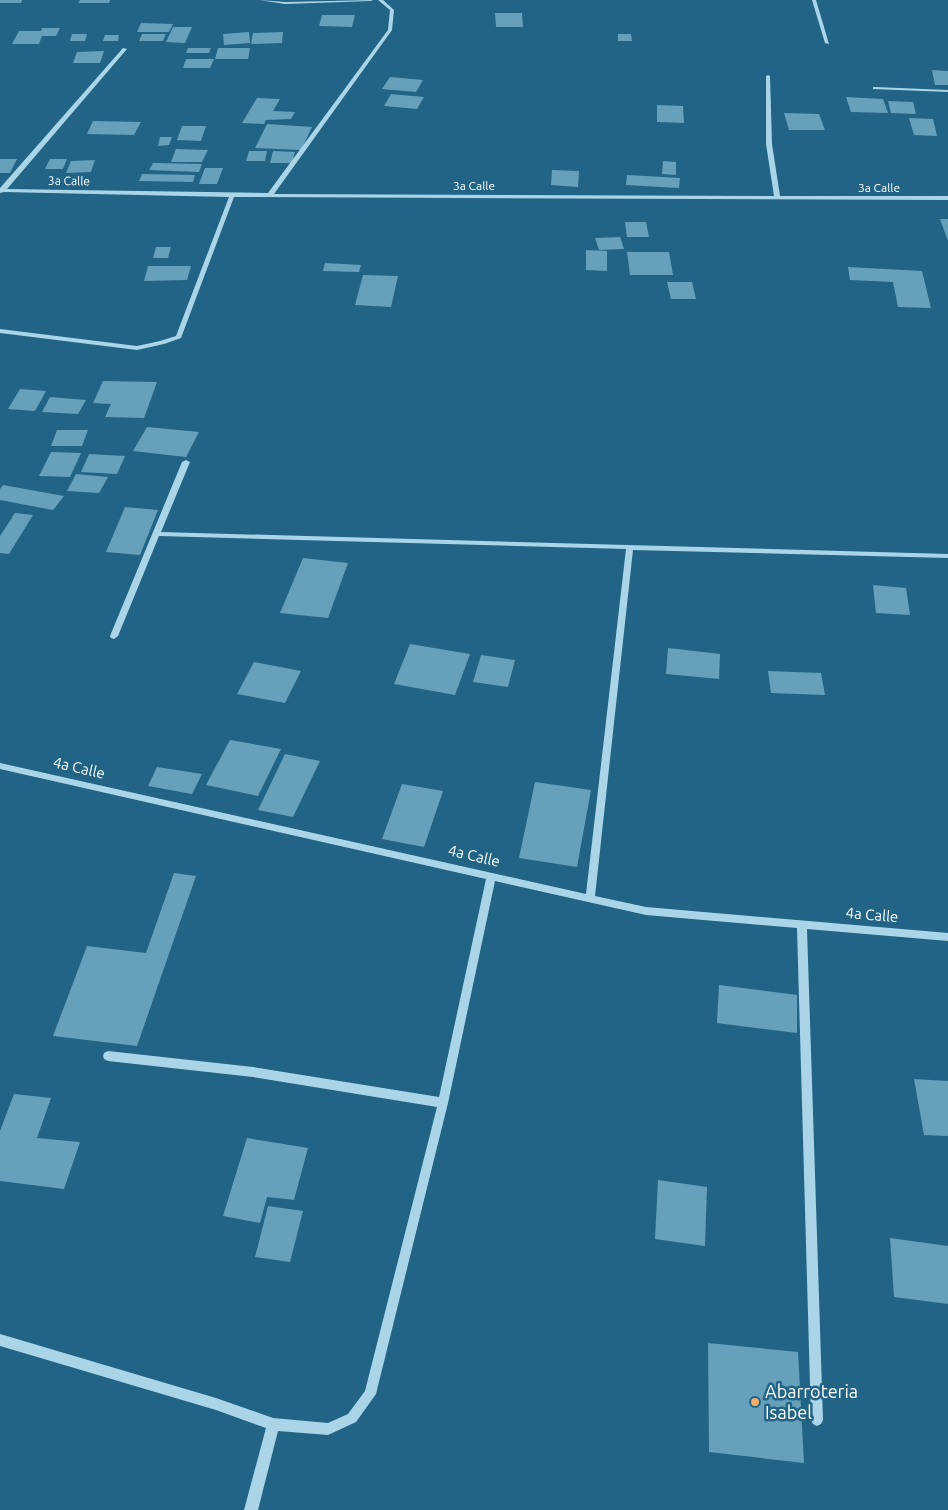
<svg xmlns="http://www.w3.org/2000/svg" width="948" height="1510" font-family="Ubuntu,sans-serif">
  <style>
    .building { fill: #67a0ba }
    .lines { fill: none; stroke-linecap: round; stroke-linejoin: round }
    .minor { fill: #aad5e9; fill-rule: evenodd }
    .poi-dot { fill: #f5ad6b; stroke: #216485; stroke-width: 2 }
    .labels { text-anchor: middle; stroke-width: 5; stroke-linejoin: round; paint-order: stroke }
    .far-street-label { font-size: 12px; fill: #fff; stroke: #216485 }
    .street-label { font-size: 15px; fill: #fff; stroke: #216485 }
    .near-poi-label { font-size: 18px; fill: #fff; stroke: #216485; text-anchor: start }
  </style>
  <rect width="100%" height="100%" fill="#216485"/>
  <!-- building -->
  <g class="building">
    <polygon points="0,0 22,0 21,3 0,3"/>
    <polygon points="80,0 110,0 109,3 78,3"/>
    <polygon points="495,13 522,13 523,27 496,27"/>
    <polygon points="322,15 355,15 352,27 319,26"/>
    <polygon points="141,23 173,24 169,32 137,32"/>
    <polygon points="173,27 192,27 185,43 166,42"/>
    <polygon points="42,28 60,28 56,36 42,36 39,44 12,44 19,31 41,31"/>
    <polygon points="249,32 250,43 224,45 223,34"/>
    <polygon points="283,32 282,43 251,44 253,33"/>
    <polygon points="72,34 87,34 85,41 70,41"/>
    <polygon points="142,34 166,34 163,41 139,41"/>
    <polygon points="618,34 631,34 632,41 618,41"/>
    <polygon points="105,35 119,35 118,41 103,41"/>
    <polygon points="188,48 211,48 209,53 186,53"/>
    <polygon points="218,48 250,48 248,59 215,59"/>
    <polygon points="104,51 100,63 73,63 77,52"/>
    <polygon points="186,59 214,59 210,68 183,68"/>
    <polygon points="932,70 948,71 948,85 935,85"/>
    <polygon points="390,77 423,80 416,92 382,89"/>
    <polygon points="391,94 424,97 417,109 384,106"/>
    <polygon points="846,97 883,99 888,113 851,112"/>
    <polygon points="257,98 280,99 273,111 295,112 291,119 266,120 264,124 242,123"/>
    <polygon points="888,101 913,102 916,114 891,113"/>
    <polygon points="657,105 683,106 684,123 657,122"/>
    <polygon points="784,113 819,114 825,130 789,130"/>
    <polygon points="909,118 933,119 937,136 914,135"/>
    <polygon points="93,121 141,122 134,135 87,134"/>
    <polygon points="267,124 312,127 301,150 255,148"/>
    <polygon points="182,126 206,126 201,141 177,140"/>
    <polygon points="160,137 172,137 169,145 158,146"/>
    <polygon points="176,149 208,150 202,162 171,162"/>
    <polygon points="249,151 267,151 265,161 246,161"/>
    <polygon points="273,151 295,152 292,163 270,163"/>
    <polygon points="0,159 17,159 10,173 0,173"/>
    <polygon points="50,159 67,159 63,169 45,169"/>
    <polygon points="95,160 91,172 66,173 71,161"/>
    <polygon points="663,161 676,162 676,175 662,174"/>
    <polygon points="153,163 202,164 199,172 149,170"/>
    <polygon points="205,168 223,168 217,184 199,184"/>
    <polygon points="552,170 579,171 578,187 551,185"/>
    <polygon points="142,174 195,175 193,182 139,181"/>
    <polygon points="627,175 680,178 679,188 626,185"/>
    <polygon points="940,219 948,219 948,241"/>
    <polygon points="625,222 646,222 649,237 627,237"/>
    <polygon points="620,237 624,249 599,250 595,238"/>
    <polygon points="156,247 171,247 168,258 153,258"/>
    <polygon points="586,250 607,251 607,271 586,270"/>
    <polygon points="627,252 669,252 673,275 630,275"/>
    <polygon points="325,263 361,265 359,272 323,271"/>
    <polygon points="148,266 191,266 187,280 144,281"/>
    <polygon points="848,267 922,271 931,308 898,307 893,282 850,280"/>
    <polygon points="363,275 398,276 391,307 355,305"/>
    <polygon points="667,282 692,282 696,299 671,299"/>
    <polygon points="103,381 157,382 144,418 105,417 111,404 93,403"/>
    <polygon points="20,389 46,391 35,411 8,409"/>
    <polygon points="50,397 86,400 78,414 42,412"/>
    <polygon points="147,427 199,432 186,457 133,451"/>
    <polygon points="57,430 88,430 82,446 51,446"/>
    <polygon points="51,452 81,453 70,477 39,476"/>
    <polygon points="89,454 125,456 117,474 81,472"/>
    <polygon points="76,474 108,477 99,493 67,491"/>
    <polygon points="3,485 64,496 53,510 0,500 0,489"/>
    <polygon points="125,507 158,510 140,555 106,552"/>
    <polygon points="15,513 33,515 9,554 0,553 0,536"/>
    <polygon points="303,558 348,563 328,618 280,613"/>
    <polygon points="873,585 906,588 910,615 876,613"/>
    <polygon points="410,644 470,654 455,695 394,684"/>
    <polygon points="668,648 720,654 719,679 666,674"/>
    <polygon points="481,655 515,660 508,687 473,682"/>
    <polygon points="254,662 301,671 285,703 237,694"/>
    <polygon points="768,671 821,673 825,695 771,693"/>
    <polygon points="230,740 281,749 258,796 206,785"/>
    <polygon points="285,754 320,761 293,817 258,810"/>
    <polygon points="157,767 202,774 192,794 148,786"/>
    <polygon points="535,782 591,790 577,867 519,858"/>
    <polygon points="402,784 443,791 424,847 382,839"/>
    <polygon points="174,873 196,876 137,1046 53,1036 87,946 146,953"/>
    <polygon points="719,985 797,995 797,1033 717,1023"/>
    <polygon points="914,1079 948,1081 948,1136 924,1135"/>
    <polygon points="14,1094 51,1098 37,1138 80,1142 64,1189 0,1181 0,1131"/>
    <polygon points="247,1138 308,1148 294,1200 267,1197 260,1223 223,1216"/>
    <polygon points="658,1180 707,1187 705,1246 655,1239"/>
    <polygon points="268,1206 303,1211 290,1262 255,1257"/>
    <polygon points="890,1238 948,1246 948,1304 894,1297"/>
    <polygon points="708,1343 798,1352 804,1463 709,1452"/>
  </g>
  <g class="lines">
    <!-- minor -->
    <g class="minor">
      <polygon points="259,0 285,2 373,0 371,1 285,4"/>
      <polygon points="378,0 383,0 394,10 392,30 274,194 774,196 766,144 766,76 768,75 770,76 772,144 780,196 948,196 948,200 234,197 181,338 164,344 137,350 0,333 0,329 137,346 160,341 176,336 229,197 4,192 0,193 0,188 123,48 127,49 7,189 268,193 388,30 390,10"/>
      <polygon points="812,0 816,0 829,44 825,43"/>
      <polygon points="875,87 948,90 948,92 873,89 873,87"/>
      <polygon points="186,460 190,462 161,532 948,554 948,558 633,550 595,896 646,907 948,933 948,941 807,929 823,1420 821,1424 817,1426 813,1424 811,1420 797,928 646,915 495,881 448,1103 376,1394 356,1422 328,1435 278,1431 258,1510 244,1510 266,1428 216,1410 0,1346 0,1334 216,1398 273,1418 328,1423 348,1414 365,1391 437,1107 253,1077 108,1061 104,1059 103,1056 104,1053 108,1051 253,1067 439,1097 486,879 0,769 0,763 586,894 626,549 159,536 118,636 114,639 111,638 110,636 182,462"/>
    </g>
  </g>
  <!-- markers -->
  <circle class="poi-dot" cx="755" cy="1402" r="5"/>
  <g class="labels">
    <!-- far-street labels -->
    <g class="far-street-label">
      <text transform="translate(69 181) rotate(1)" y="4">3a Calle</text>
      <text x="474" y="190">3a Calle</text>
      <text x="879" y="192">3a Calle</text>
    </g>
    <!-- street labels -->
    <g class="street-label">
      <text transform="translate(79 768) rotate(13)" y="5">4a Calle</text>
      <text transform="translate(474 856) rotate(13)" y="5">4a Calle</text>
      <text transform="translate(872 915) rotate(5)" y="5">4a Calle</text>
    </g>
    <!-- near-poi labels -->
    <g class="near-poi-label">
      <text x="765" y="1398">Abarroteria<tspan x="765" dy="21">Isabel</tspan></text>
    </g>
  </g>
</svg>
